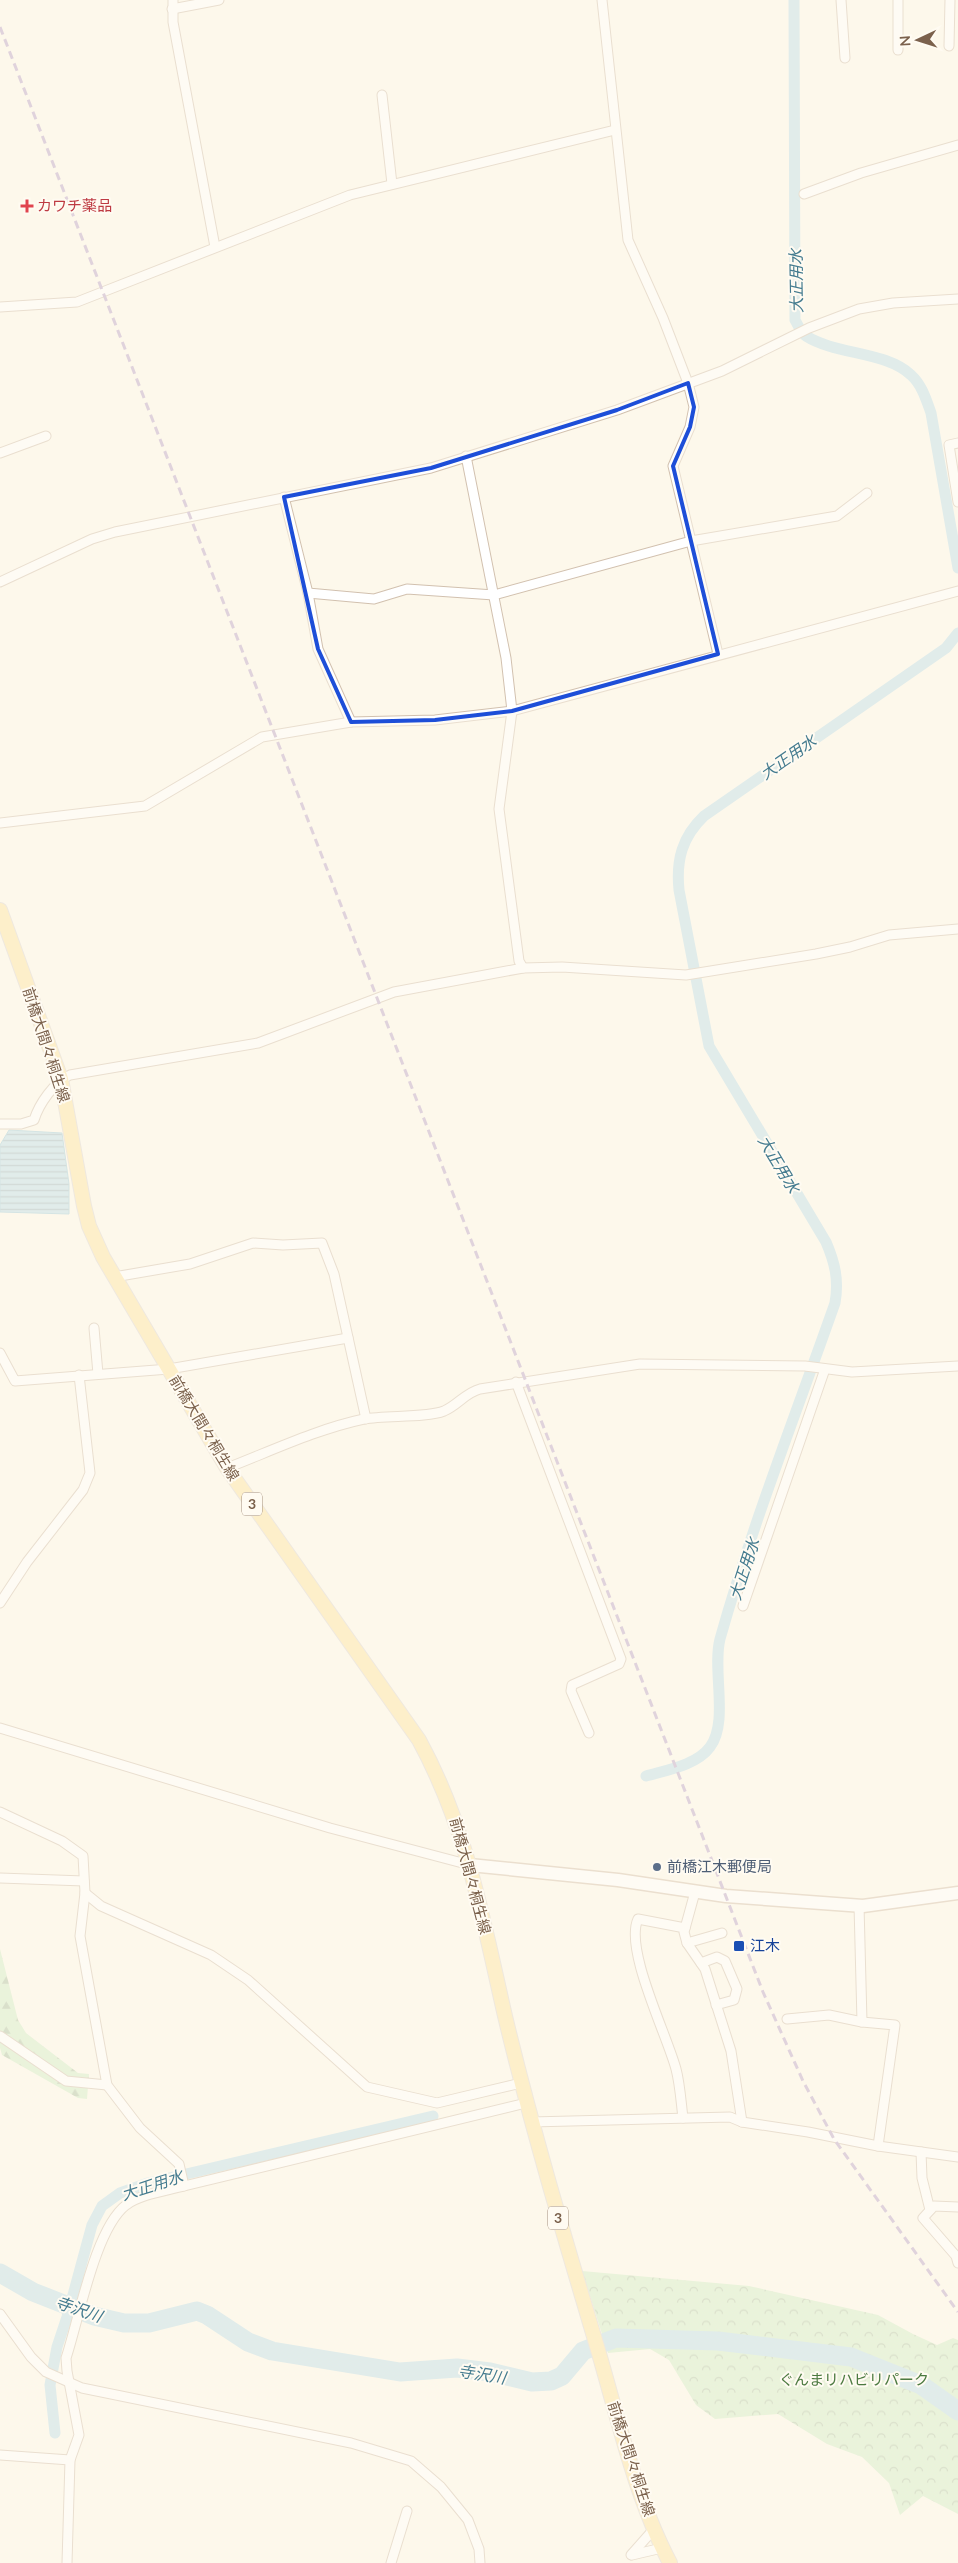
<svg xmlns="http://www.w3.org/2000/svg" width="958" height="2563" font-family="Lato,'Noto Sans JP',sans-serif">
  <style>
    .forest { fill: url(#forest-firs) }
    .park { fill: url(#park-crowns) }
    .water { fill: url(#water-rules); stroke: #a3cddb }
    .lines { fill: none; stroke-linecap: round; stroke-linejoin: round }
    .canal { stroke: #bedee9; stroke-width: 11 }
    .river { stroke: #bedee9; stroke-width: 19 }
    .street-casing { stroke: #d2c1af; stroke-width: 11 }
    .secondary-casing { stroke: #d5c2ad; stroke-width: 15 }
    .primary-casing { stroke: #ddd6d0; stroke-width: 16 }
    .street { stroke: #fff; stroke-width: 9 }
    .secondary { stroke: #fff; stroke-width: 12 }
    .primary { stroke: #fde4a2; stroke-width: 14 }
    .rail { stroke: #bda7ca; stroke-width: 3; stroke-dasharray: 8 5; stroke-linecap: butt }
    .marked { fill: none; stroke: #1d4ed8; stroke-width: 4; stroke-linejoin: round }
    .health-dot { fill: #e0444e; stroke: #fffbf2; stroke-width: 2 }
    .service-dot { fill: #5c6f8a; stroke: #fffbf2; stroke-width: 2 }
    .transit-dot { fill: #1a4fb4; stroke: #fffbf2; stroke-width: 2 }
    .labels { text-anchor: middle; stroke-width: 4; stroke-linejoin: round; paint-order: stroke }
    .shield { fill: #fffbf2; stroke: #a38f7e; stroke-width: 1 }
    .shield-label { font-size: 14px; font-weight: bold; fill: #7b614c }
    .health-label { font-size: 15px; fill: #be3a42; stroke: #fffbf2; text-anchor: start }
    .street-label { font-size: 15px; fill: #7b614c; stroke: #fffbf2 }
    .service-label { font-size: 15px; fill: #4e5e75; stroke: #fffbf2; text-anchor: start }
    .transit-label { font-size: 15px; fill: #164399; stroke: #fffbf2; text-anchor: start }
    .park-label { font-size: 15px; fill: #4c7a40; stroke: #fffbf2 }
    .water-label { font-size: 16px; font-style: italic; fill: #447b8f; stroke: #fffbf2 }
  </style>
  <defs>
    <pattern id="forest-firs" width="22" height="20" patternUnits="userSpaceOnUse" patternTransform="scale(1.25)"><rect width="22" height="20" fill="#d3edc8"/><path d="M5 1l3.5 6h-7zM16 11l3.5 6h-7z" fill="#b0c3a5"/></pattern>
    <pattern id="park-crowns" width="20" height="18" patternUnits="userSpaceOnUse" patternTransform="scale(1.25)"><rect width="20" height="18" fill="#d3edc8"/><path d="M2 6a3 3 0 1 1 6 0M12 15a3 3 0 1 1 6 0" fill="none" stroke="#b0c3a5"/></pattern>
    <pattern id="water-rules" width="6" height="5" patternUnits="userSpaceOnUse" patternTransform="scale(1.25)"><rect width="6" height="5" fill="#bedee9"/><path d="M0 2.5h6" fill="none" stroke="#9fb7bf"/></pattern>
  </defs>
  <rect width="100%" height="100%" fill="#fdf8eb"/>
  <!-- forest -->
  <polygon class="forest" points="0,1949 18,2020 26,2033 78,2073 89,2074 87,2099 78,2098 2,2055 0,2048"/>
  <!-- park -->
  <polygon class="park" points="582,2271 749,2286 878,2315 913,2334 937,2345 953,2338 958,2340 958,2514 923,2496 900,2515 889,2483 862,2457 827,2444 778,2414 715,2419 696,2405 669,2360 650,2349 608,2353"/>
  <!-- water -->
  <polygon class="water" points="9,1130 62,1133 69,1184 69,1214 0,1212 0,1145"/>
  <g class="lines">
    <!-- canal -->
    <g class="canal">
      <path d="M794,0l1,320c3,5 6,13 11,16 30,19 80,15 105,39 11,10 15,24 20,38l27,155"/>
      <path d="M646,1776c21,-6 51,-11 64,-29 19,-25 2,-77 10,-108 32,-114 76,-225 115,-336 4,-23 0,-40 -9,-61l-117,-196 -30,-156c-3,-30 3,-53 25,-74l242,-168 12,-15"/>
      <polyline points="55,2433 50,2385 57,2347 67,2317 92,2225 102,2206 120,2193 148,2183 433,2116"/>
    </g>
    <!-- river -->
    <polyline class="river" points="0,2273 33,2292 94,2316 124,2323 149,2323 197,2311 207,2315 248,2342 272,2351 400,2372 457,2368 490,2372 532,2382 551,2381 562,2376 583,2351 616,2338 718,2341 851,2357 921,2385 958,2411"/>
    <!-- street casing -->
    <g class="street-casing">
      <g id="street">
        <polyline points="173,0 173,22 215,247"/>
        <polyline points="602,0 628,240 663,318 688,383 694,407 690,427 673,466 718,654"/>
        <polyline points="841,0 845,58"/>
        <polyline points="898,0 898,50"/>
        <polyline points="172,9 219,0"/>
        <polyline points="949,46 950,0"/>
        <polyline points="382,95 392,184"/>
        <polyline points="804,194 861,173 958,145"/>
        <polyline points="0,307 77,302 350,195 615,130"/>
        <polyline points="958,443 949,445 958,502"/>
        <polyline points="0,453 46,436"/>
        <polyline points="466,456 506,658 512,711 499,809 519,961 523,968"/>
        <polyline points="284,497 308,593 318,649 351,722"/>
        <polyline points="0,582 92,539 115,532 431,468 617,410 722,371 809,328 859,309 893,303 958,299"/>
        <polyline points="308,593 374,599 407,589 494,595 691,541 837,516 867,493"/>
        <polyline points="0,823 145,806 262,737 351,722 435,720 512,711 958,591"/>
        <path d="M0,1124h21l13,-4c5,-16 20,-38 36,-45l188,-32 136,-51 129,-24 39,-1 124,8 130,-21 34,-7 39,-12 69,-6"/>
        <polyline points="114,1277 190,1264 253,1243 283,1245 322,1243 334,1274 366,1419"/>
        <polyline points="94,1328 98,1374"/>
        <polyline points="0,1353 15,1381 169,1369 348,1338"/>
        <polyline points="516,1382 621,1659 619,1664 572,1685 571,1691 589,1733"/>
        <path d="M227,1468c44,-17 90,-39 137,-49 22,-4 62,-1 80,-8 14,-6 21,-18 36,-22l160,-25 165,2 47,6 106,-6"/>
        <polyline points="0,1603 27,1562 83,1490 90,1473 79,1375"/>
        <polyline points="743,1606 825,1369"/>
        <polyline points="0,1728 330,1828 470,1865"/>
        <polyline points="0,1812 62,1841 83,1856 85,1893 80,1936 107,2085 140,2128 179,2164 184,2186"/>
        <polyline points="0,1878 84,1881"/>
        <polyline points="695,1892 684,1932 687,1943 705,1969 731,2051 742,2122"/>
        <polyline points="85,1893 101,1906 211,1955 248,1980 367,2087 437,2103 521,2083"/>
        <polyline points="859,1905 862,2022"/>
        <polyline points="687,1943 722,1933"/>
        <polyline points="701,1963 717,1957 725,1961 737,1989 734,2000 716,2005"/>
        <polyline points="787,2019 829,2015 862,2022 895,2025 878,2146"/>
        <polyline points="0,2036 66,2081 107,2085"/>
        <path d="M683,2118c-2,-16 -3,-34 -7,-49 -9,-34 -52,-120 -38,-150l47,9"/>
        <polyline points="531,2122 730,2117 742,2122 808,2132 878,2146 958,2157"/>
        <polyline points="921,2152 922,2178 930,2210"/>
        <polyline points="958,2207 934,2206 923,2218 956,2256 958,2263"/>
        <polyline points="0,2314 31,2357 46,2372 82,2388 351,2443 411,2461 441,2487 468,2520 479,2549 480,2563"/>
        <polyline points="0,2455 70,2460"/>
        <polyline points="631,2555 654,2529"/>
        <polyline points="632,2555 662,2548"/>
        <path d="M67,2563l3,-103 9,-25 -12,-64 -1,-13c13,-39 29,-129 60,-153 15,-11 40,-14 58,-19l342,-83"/>
        <polyline points="391,2563 407,2511"/>
      </g>
    </g>
    <!-- secondary casing -->
    <g class="secondary-casing">
      <polyline id="secondary" points="470,1865 618,1880 726,1896 863,1906 958,1893"/>
    </g>
    <!-- primary casing -->
    <g class="primary-casing">
      <path id="primary" d="M0,910l61,169 23,127 5,20 14,31 124,211 192,272c48,88 64,180 86,276 27,113 60,223 93,334 21,72 37,146 72,213"/>
    </g>
    <!-- street -->
    <use href="#street" class="street"/>
    <!-- secondary -->
    <use href="#secondary" class="secondary"/>
    <!-- primary -->
    <use href="#primary" class="primary"/>
    <!-- rail -->
    <polyline class="rail" points="0,27 763,1992 803,2081 834,2139 958,2312"/>
  </g>
  <!-- marked area -->
  <path d="M0 0H958V2563H0ZM688,383l6,24 -4,20 -17,39 45,188 -206,57 -77,9 -84,2 -33,-73 -34,-152 147,-29 186,-58z" fill="#fdf8eb" fill-opacity=".55" fill-rule="evenodd"/>
  <path class="marked" d="M688,383l6,24 -4,20 -17,39 45,188 -206,57 -77,9 -84,2 -33,-73 -34,-152 147,-29 186,-58z"/>
  <!-- markers -->
  <path class="health-dot" d="M24.5 198.5h5v5h5v5h-5v5h-5v-5h-5v-5h5z"/>
  <circle class="service-dot" cx="657" cy="1867" r="5"/>
  <rect class="transit-dot" x="733" y="1940" width="12" height="12" rx="2.5"/>
  <g class="labels">
    <!-- shield labels -->
    <g class="shield">
      <rect x="242" y="1492.5" width="20" height="23" rx="4"/>
      <rect x="548" y="2206.5" width="20" height="23" rx="4"/>
    </g>
    <g class="shield-label">
      <text x="252" y="1509">3</text>
      <text x="558" y="2223">3</text>
    </g>
    <!-- health labels -->
    <g class="health-label">
      <text x="37" y="211">カワチ薬品</text>
    </g>
    <!-- street labels -->
    <g class="street-label">
      <text transform="translate(46 1045) rotate(72)" y="5">前橋大間々桐生線</text>
      <text transform="translate(204 1428) rotate(59)" y="5">前橋大間々桐生線</text>
      <text transform="translate(470 1876) rotate(75)" y="5">前橋大間々桐生線</text>
      <text transform="translate(631 2459) rotate(72)" y="5">前橋大間々桐生線</text>
    </g>
    <!-- service labels -->
    <g class="service-label">
      <text x="667" y="1872">前橋江木郵便局</text>
    </g>
    <!-- transit labels -->
    <g class="transit-label">
      <text x="750" y="1951">江木</text>
    </g>
    <!-- park labels -->
    <g class="park-label">
      <text x="854" y="2385">ぐんまリハビリパーク</text>
    </g>
    <!-- water labels -->
    <g class="water-label">
      <text transform="translate(796 281) rotate(-91)" y="6">大正用水</text>
      <text transform="translate(788 757) rotate(-35)" y="6">大正用水</text>
      <text transform="translate(779 1164) rotate(59)" y="6">大正用水</text>
      <text transform="translate(744 1569) rotate(-72)" y="6">大正用水</text>
      <text transform="translate(152 2185) rotate(-18)" y="6">大正用水</text>
      <text transform="translate(79 2309) rotate(19)" y="6">寺沢川</text>
      <text transform="translate(482 2374) rotate(9)" y="6">寺沢川</text>
    </g>
  </g>
  <!-- north arrow -->
  <g transform="translate(918 40) rotate(266)" stroke="#fffbf2" stroke-width="4" paint-order="stroke">
  <path d="M0-4L9 19L0 12L-9 19Z" fill="#7b614c"/>
  <text y="-8" font-size="14" font-weight="bold" text-anchor="middle" fill="#7b614c">N</text>
  </g>
</svg>
